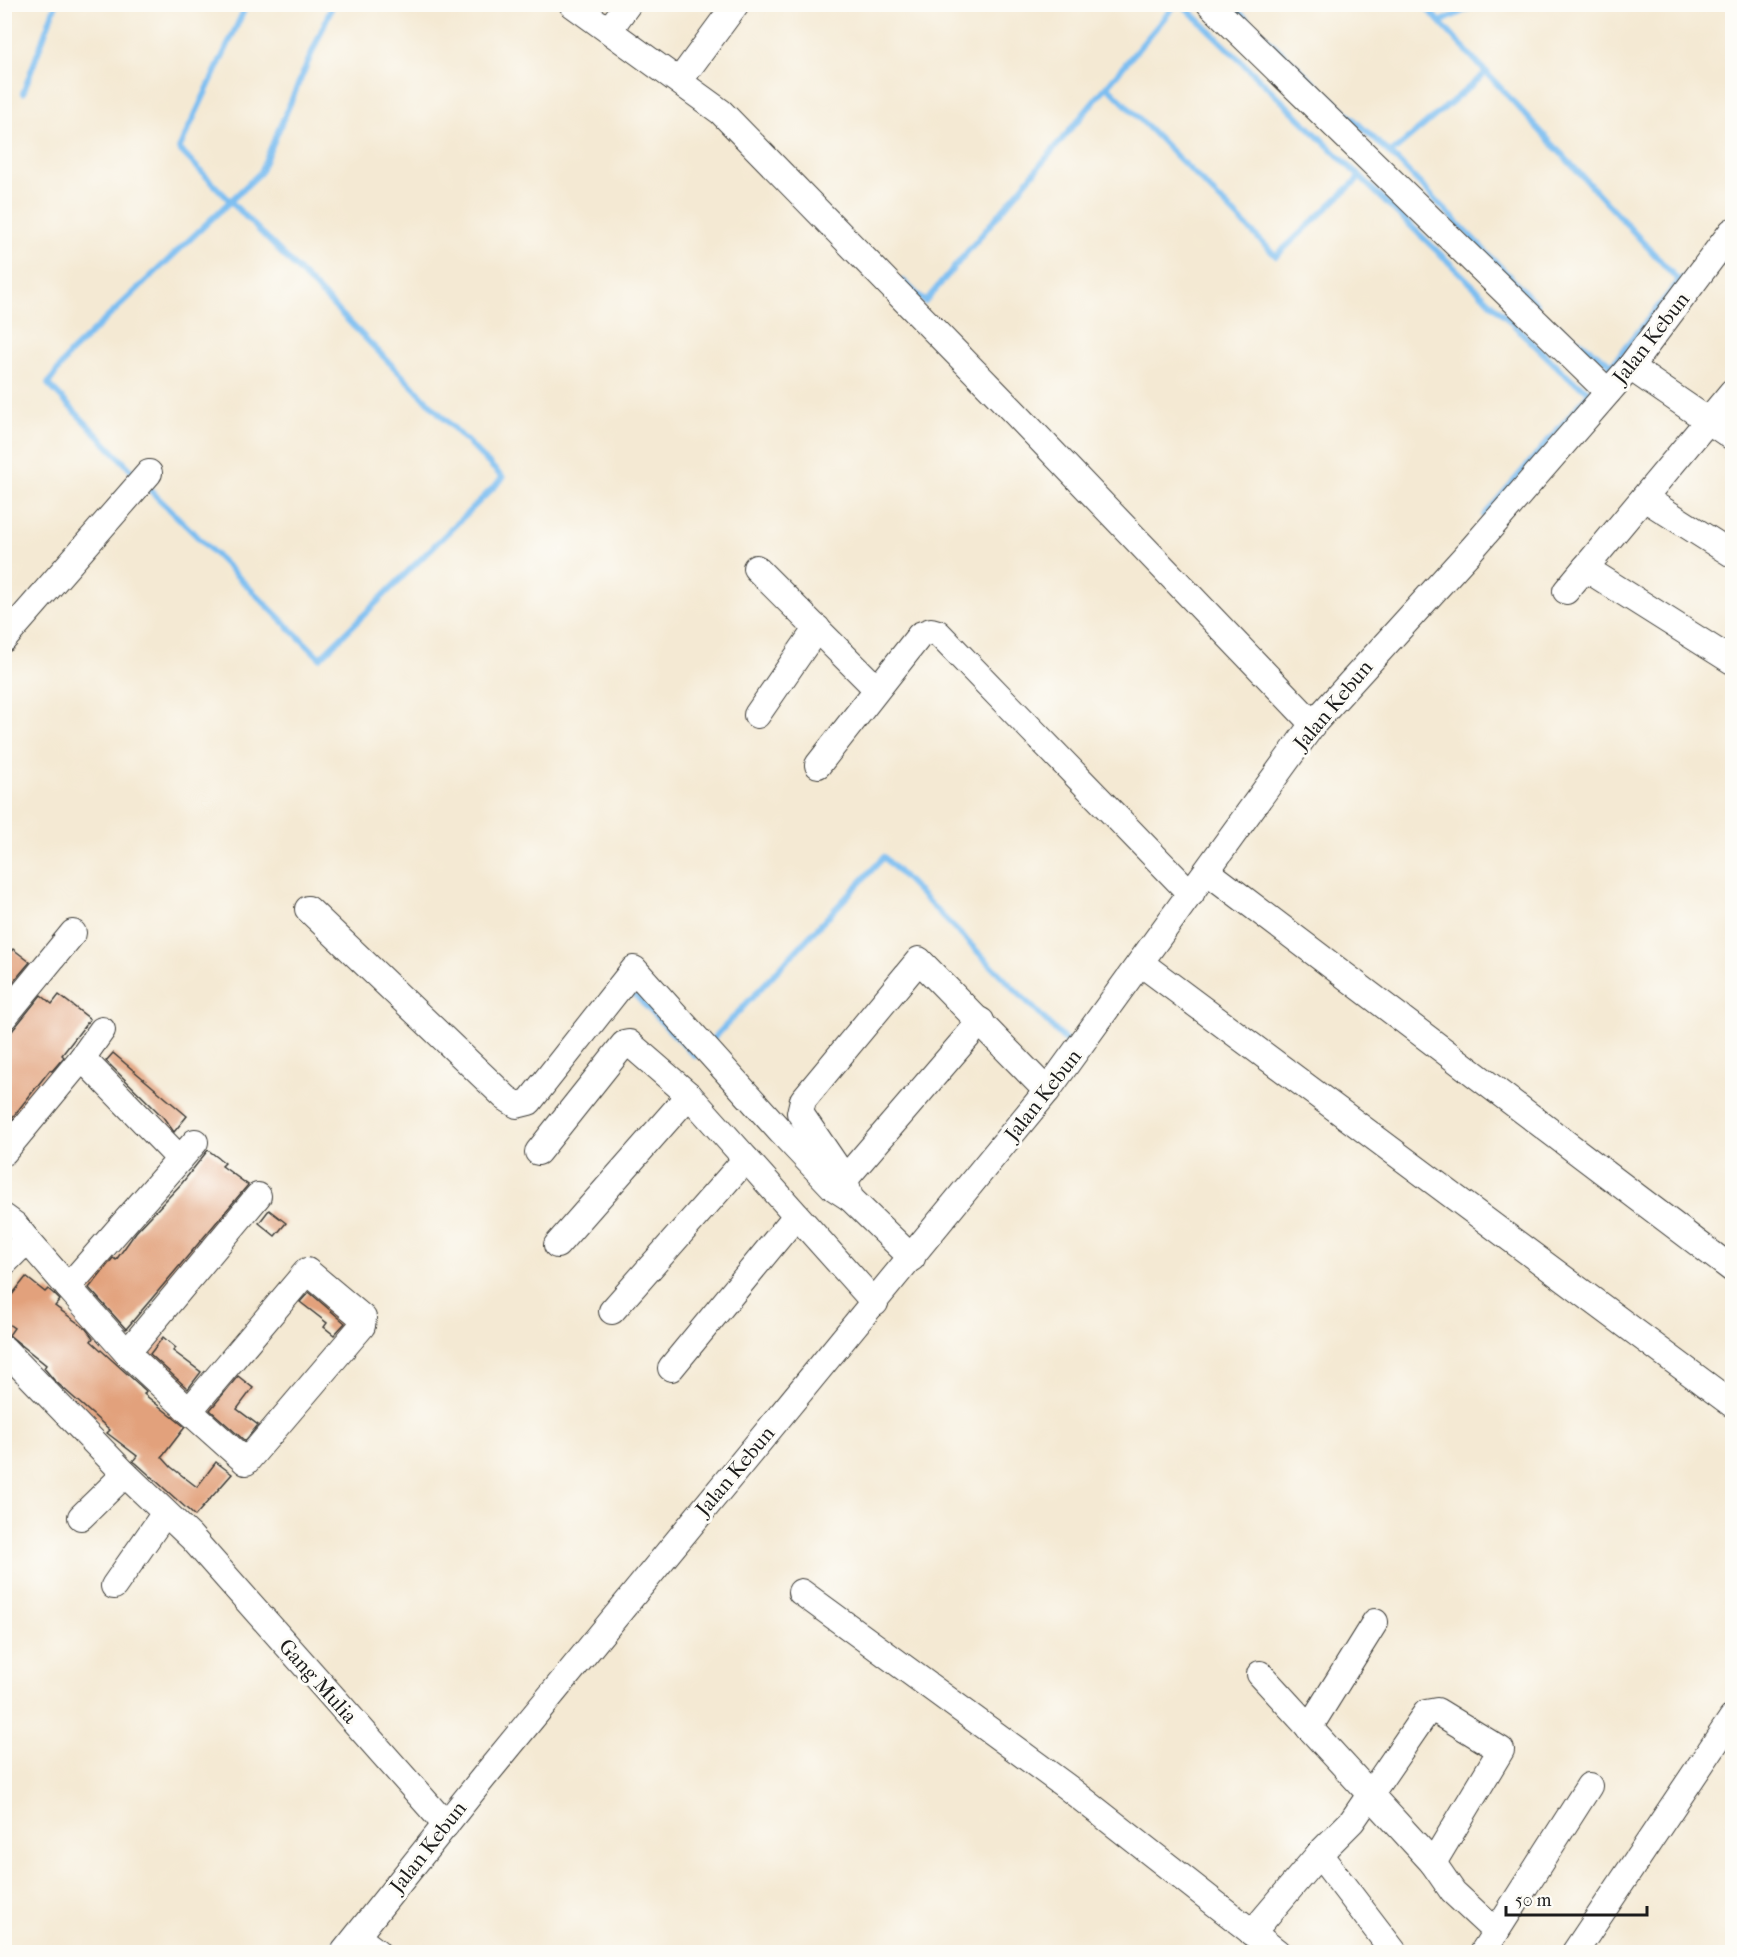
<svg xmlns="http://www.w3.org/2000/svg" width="1737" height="1957" font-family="'IM FELL French Canon',serif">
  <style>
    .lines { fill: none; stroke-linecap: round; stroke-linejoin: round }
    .stream { stroke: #7cbef1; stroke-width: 6 }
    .building { fill: #e2a17b }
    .minor-casing { stroke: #3c3b37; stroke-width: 28 }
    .minor { stroke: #fff; stroke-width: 26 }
    .labels { text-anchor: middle; stroke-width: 6; stroke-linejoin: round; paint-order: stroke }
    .street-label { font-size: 21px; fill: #1c1c1c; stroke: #fdfcf7 }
  </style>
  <rect width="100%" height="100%" fill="#fdfcf7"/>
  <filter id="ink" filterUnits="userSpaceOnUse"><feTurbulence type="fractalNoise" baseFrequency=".0167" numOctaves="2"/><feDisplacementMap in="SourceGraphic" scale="12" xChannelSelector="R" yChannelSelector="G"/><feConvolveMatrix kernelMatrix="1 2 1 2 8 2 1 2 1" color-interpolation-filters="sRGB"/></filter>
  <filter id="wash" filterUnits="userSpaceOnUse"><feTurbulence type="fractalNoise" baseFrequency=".008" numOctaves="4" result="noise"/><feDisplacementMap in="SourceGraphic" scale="24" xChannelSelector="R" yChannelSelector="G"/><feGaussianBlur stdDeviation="1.35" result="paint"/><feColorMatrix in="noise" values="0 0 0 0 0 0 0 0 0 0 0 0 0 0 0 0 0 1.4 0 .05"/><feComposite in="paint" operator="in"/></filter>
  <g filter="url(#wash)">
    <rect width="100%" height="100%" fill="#f4e9d3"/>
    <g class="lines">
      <!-- stream -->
      <g class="stream">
        <polyline points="1182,4 1360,177"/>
        <polyline points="1230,4 1397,160 1537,305"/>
        <polyline points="1423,4 1679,281 1684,277"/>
        <polyline points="1440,22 1478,4"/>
        <polyline points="1107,86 1276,256 1360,177 1569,378 1590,392 1484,516"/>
        <polyline points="23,93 56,4"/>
        <polyline points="1390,154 1487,72"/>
        <polyline points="903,281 925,302 1176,4"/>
        <polyline points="1556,325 1612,365"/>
        <polyline points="1610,367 1679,281"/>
        <polyline points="137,476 48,384 70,353 260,173 333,4"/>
        <polyline points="146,486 320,658 503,478 179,149 247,4"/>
        <polyline points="634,994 695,1056"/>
        <polyline points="713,1039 884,857 1067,1042"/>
        <polyline points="328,1952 338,1940"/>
      </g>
    </g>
    <g id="blocks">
      <!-- building -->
      <g class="building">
        <polygon points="13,949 30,962 4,993 4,960"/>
        <polygon points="41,995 52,1004 59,995 90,1019 62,1055 64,1057 52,1071 50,1070 4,1128 4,1041"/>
        <polygon points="113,1053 187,1116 174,1132 163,1117 106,1061"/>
        <polygon points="208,1150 225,1163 222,1166 248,1185 126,1329 89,1288 113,1258 116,1260 136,1232 182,1183"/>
        <polygon points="269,1210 286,1223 275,1236 259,1223"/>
        <polygon points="26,1277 45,1292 48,1289 54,1294 60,1300 55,1306 86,1329 93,1338 91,1341 146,1391 144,1394 185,1427 162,1457 171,1467 197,1487 216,1462 232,1474 195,1516 136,1463 133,1461 137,1456 107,1433 110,1430 54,1380 44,1368 46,1365 9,1335 14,1328 4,1321 4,1305"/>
        <polygon points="309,1292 345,1323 334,1335 324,1327 327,1323 300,1302"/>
        <polygon points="163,1337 176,1348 173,1351 201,1372 188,1389 150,1354"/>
        <polygon points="238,1376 253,1388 237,1409 258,1425 245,1441 210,1410"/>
      </g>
    </g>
  </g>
  <g filter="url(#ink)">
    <use href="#blocks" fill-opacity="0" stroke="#3c3b37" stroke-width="1.5"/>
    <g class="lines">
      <!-- minor casing -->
      <g class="minor-casing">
        <g id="minor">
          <polyline points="572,4 721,112 1015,413 1313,724"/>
          <polyline points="1210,4 1608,392"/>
          <polyline points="609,30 628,4"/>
          <polyline points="680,80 736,4"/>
          <polyline points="1630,367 1732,437"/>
          <polyline points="1732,392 1585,568 1732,661"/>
          <polyline points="1644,498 1732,554"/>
          <polyline points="756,568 876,688"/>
          <polyline points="1566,591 1585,568"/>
          <polyline points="4,639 149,473"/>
          <polyline points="757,715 817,628"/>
          <polyline points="818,765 920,635 931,631 938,633 1191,894"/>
          <polyline points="1208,872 1732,1269"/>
          <polyline points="308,909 506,1098 517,1105 529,1102 634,969 781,1132 833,1187 850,1198"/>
          <polyline points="1142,964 1732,1404"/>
          <polyline points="4,1017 73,933"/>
          <polyline points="102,1030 82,1058 180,1159"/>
          <polyline points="4,1152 82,1058"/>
          <polyline points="538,1152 624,1044 629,1043 689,1095 875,1303"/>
          <polyline points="845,1179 981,1021"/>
          <polyline points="4,1217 15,1225 27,1240 4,1263"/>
          <polyline points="27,1240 68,1287"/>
          <polyline points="557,1245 689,1095"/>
          <polyline points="912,1258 850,1198 845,1179 800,1113 803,1100 919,960 1047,1091"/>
          <polygon points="307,1271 363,1318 362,1326 246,1462 189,1411"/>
          <polyline points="612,1311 746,1159"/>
          <polyline points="4,1349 125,1474 191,1537 446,1825"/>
          <polyline points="127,1353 68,1287 195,1142"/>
          <polyline points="671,1368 796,1216"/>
          <polyline points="189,1411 127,1353 258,1196"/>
          <polyline points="81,1517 125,1474"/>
          <polyline points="114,1586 165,1513"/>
          <polyline points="801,1592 1067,1787 1277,1952"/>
          <polyline points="1260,1674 1433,1863 1453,1892 1496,1932"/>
          <polyline points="1309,1728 1375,1622"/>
          <polyline points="1319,1854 1394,1952"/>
          <polyline points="1252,1933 1319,1854 1352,1821 1426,1713 1437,1711 1501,1750 1433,1863"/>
          <polyline points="357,1937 377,1952"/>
          <polyline points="344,1952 483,1778 1047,1091 1313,724 1472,549 1630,367 1732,231"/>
          <polyline points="1483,1952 1589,1786"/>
          <polyline points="1575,1952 1732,1718"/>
        </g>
      </g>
      <!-- minor -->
      <use href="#minor" class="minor"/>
    </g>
  </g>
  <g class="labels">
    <!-- street labels -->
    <g class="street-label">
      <text transform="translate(1651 338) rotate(-52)" y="7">Jalan Kebun</text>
      <text transform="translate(1333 705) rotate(-50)" y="7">Jalan Kebun</text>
      <text transform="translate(1043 1095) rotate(-52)" y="7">Jalan Kebun</text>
      <text transform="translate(735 1471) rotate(-50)" y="7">Jalan Kebun</text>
      <text transform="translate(318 1681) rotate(48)" y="7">Gang Mulia</text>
      <text transform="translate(428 1847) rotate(-52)" y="7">Jalan Kebun</text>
    </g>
  </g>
  <!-- margin -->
  <rect width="1737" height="1957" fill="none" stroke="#fdfcf7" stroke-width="24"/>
  <!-- scale -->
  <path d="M1506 1906v9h141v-9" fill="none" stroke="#1c1c1c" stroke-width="3"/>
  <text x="1515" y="1906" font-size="18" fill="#1c1c1c" stroke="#fdfcf7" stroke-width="4.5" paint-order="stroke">50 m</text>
</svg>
